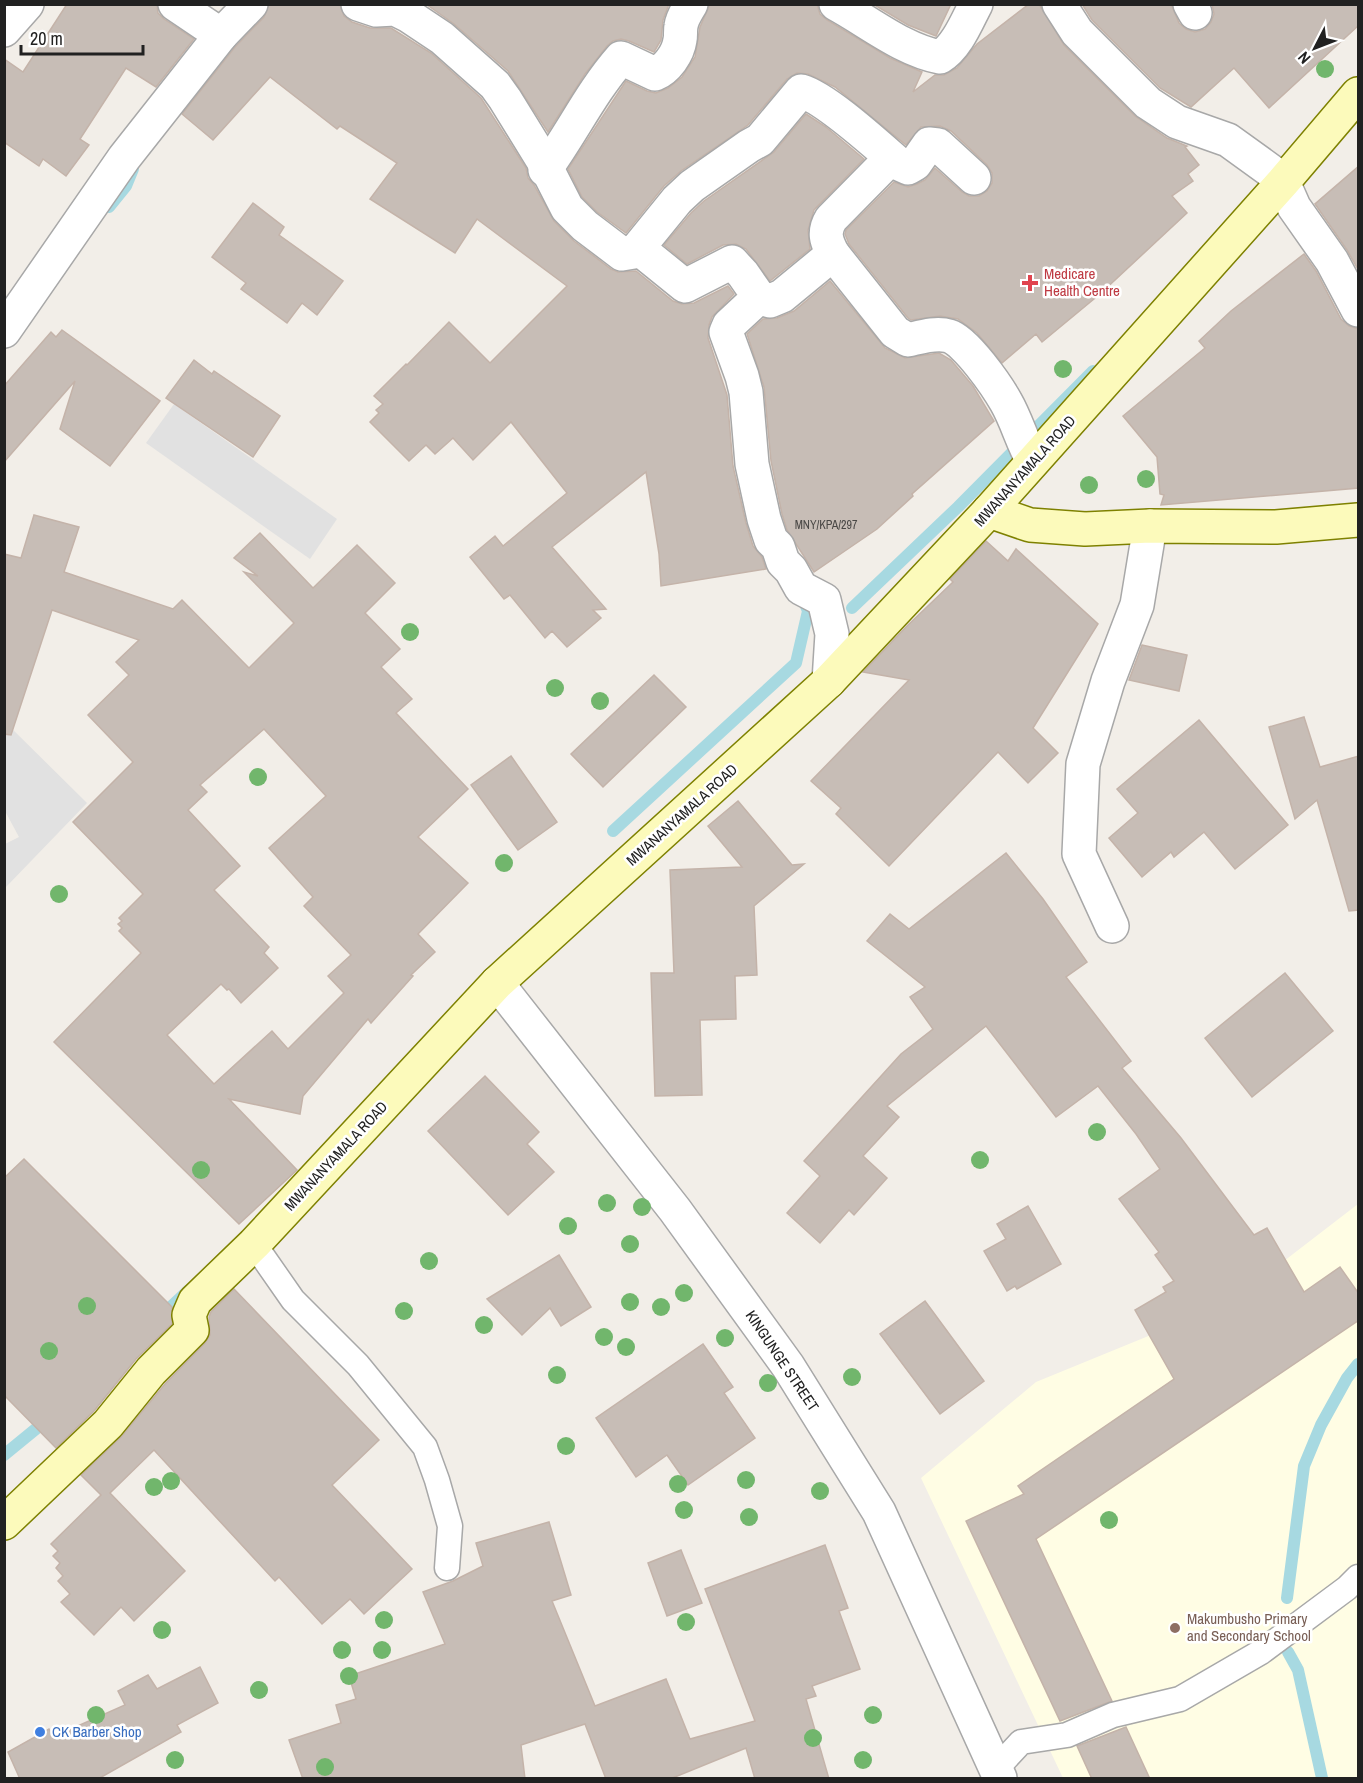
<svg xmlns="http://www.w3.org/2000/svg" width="1363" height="1783" font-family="'Archivo Narrow',sans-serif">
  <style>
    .education { fill: #fffde4 }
    .parking { fill: #e1e1e1 }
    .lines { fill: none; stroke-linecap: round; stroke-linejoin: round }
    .stream { stroke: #a7d9e1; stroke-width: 12 }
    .building { fill: #c7bdb6; stroke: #c4b3a9; stroke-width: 1.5; fill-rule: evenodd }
    .lane-casing { stroke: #a8a8a8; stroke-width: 27 }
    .street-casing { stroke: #a8a8a8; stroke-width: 36 }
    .secondary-casing { stroke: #7e8100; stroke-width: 36 }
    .lane { stroke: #fff; stroke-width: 24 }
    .street { stroke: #fff; stroke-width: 33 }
    .secondary { stroke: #fcfabb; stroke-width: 33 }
    .tree { fill: #71b66c }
    .health-dot { fill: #e0444e; stroke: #fff; stroke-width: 2 }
    .education-dot { fill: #8d6e63; stroke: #fff; stroke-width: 2 }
    .shop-dot { fill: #3f7fe0; stroke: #fff; stroke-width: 2 }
    .labels { text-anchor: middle; stroke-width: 5; stroke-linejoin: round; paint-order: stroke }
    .number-label { font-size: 12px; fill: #4a4846 }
    .health-label { font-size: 15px; fill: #be3a42; stroke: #fff; text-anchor: start }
    .street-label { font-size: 15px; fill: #212121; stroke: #fff }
    .education-label { font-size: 15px; fill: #785e54; stroke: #fff; text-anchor: start }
    .shop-label { font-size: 15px; fill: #366cbe; stroke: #fff; text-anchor: start }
  </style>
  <rect width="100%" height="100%" fill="#f2eee8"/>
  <!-- education -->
  <polygon class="education" points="1358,1204 1358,1778 1063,1778 921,1478 1036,1382 1212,1310 1262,1278"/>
  <!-- parking -->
  <g class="parking">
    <polygon points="174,404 337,519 310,559 146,443"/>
    <polygon points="4,721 87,803 5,888 5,844 19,837 5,811"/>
  </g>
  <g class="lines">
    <!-- stream -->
    <g class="stream">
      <polyline points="109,207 126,186 133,169"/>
      <polyline points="852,608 958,507 1093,371"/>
      <polyline points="613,831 796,663 808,611 802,597"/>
      <polyline points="160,1317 189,1290"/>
      <polyline points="4,1455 48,1419"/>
      <polyline points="1287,1598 1304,1466 1321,1425 1347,1378 1358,1364"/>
      <polyline points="1288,1652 1298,1670 1322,1778"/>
    </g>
  </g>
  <!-- building -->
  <g class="building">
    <polygon points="67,4 157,4 158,13 164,19 194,39 156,87 126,68 80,139 89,145 66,176 43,159 39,166 4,142 4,59 23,72"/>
    <polygon points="269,4 340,4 344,16 352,22 370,28 391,28 431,53 481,98 526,168 528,178 534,185 554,221 574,241 611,269 618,272 636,271 673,301 682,304 694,303 728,286 734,294 712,317 709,325 708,338 727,395 733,466 746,523 753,546 762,557 766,569 661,586 659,554 646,472 552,547 606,609 593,610 601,618 567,647 552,631 545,638 510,595 504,599 470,557 495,536 503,546 567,493 511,422 473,460 453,438 435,454 426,445 409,461 370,422 379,413 376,410 383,404 374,396 406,364 407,365 449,322 490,363 567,286 477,219 455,253 370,199 397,163 340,126 337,129 270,77 213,140 182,114 235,47 264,17"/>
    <polygon points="426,4 669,4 663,20 661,40 654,52 629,41 621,39 613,41 607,46 585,74 548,132 508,71 454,24"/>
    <polygon points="710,4 817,4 820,14 827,20 890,58 922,72 913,92 935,75 944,75 957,68 977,44 1029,4 1039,4 1064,45 1135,116 1167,138 1187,146 1185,147 1199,165 1188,174 1193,181 1172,196 1187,213 1100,294 1042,342 1036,334 1002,363 977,333 958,319 940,316 911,320 908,318 849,244 845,234 846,230 894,182 908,187 917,184 925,180 935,168 962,192 969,196 979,196 987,191 992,183 992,173 987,165 951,131 940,126 921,127 906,145 835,87 808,74 797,73 787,79 748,125 681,171 664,186 626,233 597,212 582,197 568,169 626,81 647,91 656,93 668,88 682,77 695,57 700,27"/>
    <polygon points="873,4 951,4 936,36 908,25"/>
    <polygon points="1082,4 1171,4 1179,23 1186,29 1195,32 1205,29 1211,22 1214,14 1212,4 1359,4 1359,25 1269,108 1234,68 1191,107 1160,88 1092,20"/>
    <polygon points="806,114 826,127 864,159 814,210 808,230 810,249 770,281 746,249 736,244 723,245 687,264 664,245 691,213 704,201 774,152"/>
    <polygon points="1359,166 1359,271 1347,250 1315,204"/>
    <polygon points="253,203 284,227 279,235 343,281 317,315 302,303 287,323 241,289 246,283 212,257"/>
    <polygon points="1304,254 1316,271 1341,319 1349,326 1359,329 1359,488 1161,505 1164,495 1160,494 1157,457 1123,416 1205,348 1199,341 1231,311"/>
    <polygon points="830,281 885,348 905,358 939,353 951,360 973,386 994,421 912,494 913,496 877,529 814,572 787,530 782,514 771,461 764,387 747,334 763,319 777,318 794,311"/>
    <polygon points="62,330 160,401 110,466 60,429 75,381 4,462 4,386 51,332 56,337"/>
    <polygon points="194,360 212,374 214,371 280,416 253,457 166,398"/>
    <path d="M34,515l45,12 -15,45 109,37 9,-9 67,68 45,-45 -50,-51 14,4 -24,-18 26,-25 53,55 44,-43 38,38 -30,30 35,36 -19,18 31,32 -16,14 72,76 -50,48 50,46 -50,51 17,18 -24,23 2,1 -42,47 -3,-4 -65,77 -3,18 -71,-15 68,71 -58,54 -185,-182 87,-89 -22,-22 3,-3 -4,-4 4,-3 -3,-3 24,-24 -70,-72 60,-60 -45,-47 41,-40 -13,-13 23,-22 -87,-30 -41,125 -7,-1v-180l17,4zM264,729l62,67 -57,52 44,49 -9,9 47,49 -23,21 16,17 -56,56 -16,-18 -58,53 -47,-49 54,-51 6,6 2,-1 12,14 37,-35 -14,-15 5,-6 -55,-57 26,-24 -52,-56 19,-18 -7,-7z"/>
    <polygon points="986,541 1008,561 1016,549 1098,624 1033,728 1058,753 1028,783 998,752 889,866 836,814 841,808 811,781 909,680 863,672 907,626 953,582 950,579"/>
    <polygon points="1142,645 1187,655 1179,691 1129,680"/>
    <polygon points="654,675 686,707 603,787 571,754"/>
    <polygon points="1304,717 1320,767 1359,756 1359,910 1349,911 1317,800 1295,819 1269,727"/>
    <polygon points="1199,720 1288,825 1235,869 1204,832 1174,857 1171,852 1142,877 1109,838 1138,813 1117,789"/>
    <polygon points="511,756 557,822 518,850 471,785"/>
    <polygon points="738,801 792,865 804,864 754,906 757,975 735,976 736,1019 700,1020 702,1095 655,1096 651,973 674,973 670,870 742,867 708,826"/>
    <polygon points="1006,853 1043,899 1087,962 1066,977 1131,1061 1122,1068 1181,1138 1254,1235 1267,1228 1304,1292 1340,1267 1359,1294 1359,1320 1036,1539 1112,1701 1060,1721 966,1521 1024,1494 1018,1486 1174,1379 1135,1310 1166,1292 1163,1287 1174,1281 1155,1255 1159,1252 1119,1199 1160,1169 1136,1134 1098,1086 1056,1117 986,1026 887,1106 899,1117 863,1156 887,1178 854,1215 849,1210 820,1243 787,1213 820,1176 804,1161 901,1054 933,1029 910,997 925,987 867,941 890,914 909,929"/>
    <polygon points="1285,973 1333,1031 1252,1097 1205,1038"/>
    <polygon points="485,1076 539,1132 527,1144 554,1172 508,1215 428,1131"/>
    <polygon points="24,1159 172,1307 172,1324 136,1359 94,1411 56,1448 4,1395 4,1178"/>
    <polygon points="1028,1206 1061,1264 1017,1289 1015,1286 1007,1291 984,1251 1006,1239 997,1224"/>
    <polygon points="559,1255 591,1307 561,1326 550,1308 522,1335 487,1299"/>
    <polygon points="234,1289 379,1440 332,1485 412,1569 364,1614 350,1599 322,1624 279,1577 275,1581 154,1450 110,1493 185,1571 134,1621 121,1607 94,1635 61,1602 70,1594 58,1581 63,1576 56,1568 60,1563 53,1556 58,1551 51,1544 101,1495 81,1475 121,1437 165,1384 205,1343 210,1335 209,1317 211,1312"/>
    <polygon points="925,1301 984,1381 940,1414 880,1334"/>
    <polygon points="703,1344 733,1387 724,1393 755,1438 688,1485 667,1455 636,1477 596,1418"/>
    <polygon points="549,1522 571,1595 552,1601 595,1706 666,1679 690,1739 755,1721 705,1589 825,1545 848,1608 839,1611 860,1669 812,1686 816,1696 806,1699 829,1779 755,1779 746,1748 670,1779 606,1779 585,1724 521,1745 525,1779 303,1779 289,1740 341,1723 336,1705 356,1699 349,1676 445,1644 423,1592 453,1581 483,1566 476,1543"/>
    <polygon points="681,1550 702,1603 667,1616 648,1563"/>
    <polygon points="200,1667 218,1703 177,1725 181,1732 98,1779 20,1779 8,1752 49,1729 53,1737 125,1705 118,1691 148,1675 157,1689"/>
    <polygon points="1126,1727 1150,1779 1092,1779 1077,1746"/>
  </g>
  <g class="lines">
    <!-- lane casing -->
    <g class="lane-casing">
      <g id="lane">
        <polyline points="254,1244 293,1300 358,1365 425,1447 437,1480 450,1526 447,1568"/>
        <polyline points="996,1769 1021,1742 1067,1735 1113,1715 1180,1699 1261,1652 1347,1588 1358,1577"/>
      </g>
    </g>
    <!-- street casing -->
    <g class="street-casing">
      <g id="street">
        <polyline points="175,4 221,35"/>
        <polyline points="358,4 376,10 395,9 409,16 442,38 495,85 505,99 542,159 567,208 585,226 622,254 634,252 638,248 685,286 732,262 743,274 759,297 729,325 726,332 742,376 746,392 752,464 764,519 771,540 778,547 783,562 791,570 801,588 824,600 832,634 829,681"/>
        <path d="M836,4c33,18 67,46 104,53 17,-10 27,-36 36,-53"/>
        <polyline points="1059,4 1077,32 1148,103 1177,122 1228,140 1275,174 1283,182 1294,207 1332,261 1358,310"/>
        <polyline points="1190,4 1195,13"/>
        <polyline points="4,30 27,4"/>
        <path d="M891,158l-60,61c-8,13 -5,22 2,35l62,78 13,8c13,-3 28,-8 41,-4 17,5 48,50 57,66 11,19 16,40 27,59"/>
        <path d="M545,170c27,-37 46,-78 76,-112l34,16c12,-5 23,-20 25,-34 1,-4 0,-9 1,-14 1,-8 6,-15 10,-22"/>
        <path d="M638,248l39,-48 15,-14 57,-40 11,-6 41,-49c25,7 76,54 98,73l9,4 7,-4 14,-20 9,1 36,33"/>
        <polyline points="759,297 770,301 782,296 833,254"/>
        <polyline points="4,331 124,158 221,35 251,4"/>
        <polyline points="1112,926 1079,854 1083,764 1108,681 1137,605 1150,526"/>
        <polyline points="497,983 675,1210 788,1366 879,1512 1000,1778"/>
      </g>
    </g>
    <!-- secondary casing -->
    <g class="secondary-casing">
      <g id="secondary">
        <polyline points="989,511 1030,525 1085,529 1150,526 1276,527 1358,520"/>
        <polyline points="4,1523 108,1424 151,1371 192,1330 189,1315 195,1301 254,1244 497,983 829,681 989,511 1283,182 1358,94"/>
      </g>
    </g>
    <!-- lane -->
    <use href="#lane" class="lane"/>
    <!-- street -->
    <use href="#street" class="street"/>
    <!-- secondary -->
    <use href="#secondary" class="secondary"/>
  </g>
  <!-- trees -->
  <g class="tree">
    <circle cx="1325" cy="69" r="9"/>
    <circle cx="1063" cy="369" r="9"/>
    <circle cx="1146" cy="479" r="9"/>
    <circle cx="1089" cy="485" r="9"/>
    <circle cx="410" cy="632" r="9"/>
    <circle cx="555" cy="688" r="9"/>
    <circle cx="600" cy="701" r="9"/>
    <circle cx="258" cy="777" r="9"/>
    <circle cx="504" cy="863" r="9"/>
    <circle cx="59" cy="894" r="9"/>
    <circle cx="1097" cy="1132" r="9"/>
    <circle cx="980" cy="1160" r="9"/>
    <circle cx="201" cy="1170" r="9"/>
    <circle cx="607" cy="1203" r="9"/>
    <circle cx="642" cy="1207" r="9"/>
    <circle cx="568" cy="1226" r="9"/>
    <circle cx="630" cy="1244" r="9"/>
    <circle cx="429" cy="1261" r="9"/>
    <circle cx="684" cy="1293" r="9"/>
    <circle cx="630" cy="1302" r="9"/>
    <circle cx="87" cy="1306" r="9"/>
    <circle cx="661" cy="1307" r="9"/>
    <circle cx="404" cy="1311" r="9"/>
    <circle cx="484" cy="1325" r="9"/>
    <circle cx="604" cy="1337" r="9"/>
    <circle cx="725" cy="1338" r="9"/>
    <circle cx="626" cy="1347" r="9"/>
    <circle cx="49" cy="1351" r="9"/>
    <circle cx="557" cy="1375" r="9"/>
    <circle cx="852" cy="1377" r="9"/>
    <circle cx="768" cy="1383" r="9"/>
    <circle cx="566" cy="1446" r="9"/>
    <circle cx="746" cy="1480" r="9"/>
    <circle cx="171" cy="1481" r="9"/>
    <circle cx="678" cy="1484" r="9"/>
    <circle cx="154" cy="1487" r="9"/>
    <circle cx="820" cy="1491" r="9"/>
    <circle cx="684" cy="1510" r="9"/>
    <circle cx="749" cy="1517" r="9"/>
    <circle cx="1109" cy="1520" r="9"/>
    <circle cx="384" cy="1620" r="9"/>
    <circle cx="686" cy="1622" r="9"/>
    <circle cx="162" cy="1630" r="9"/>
    <circle cx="342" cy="1650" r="9"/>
    <circle cx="382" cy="1650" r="9"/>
    <circle cx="349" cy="1676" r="9"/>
    <circle cx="259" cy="1690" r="9"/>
    <circle cx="96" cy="1715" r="9"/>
    <circle cx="873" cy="1715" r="9"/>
    <circle cx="813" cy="1738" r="9"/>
    <circle cx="175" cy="1760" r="9"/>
    <circle cx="863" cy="1760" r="9"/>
    <circle cx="325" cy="1767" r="9"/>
  </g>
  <!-- markers -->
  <path class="health-dot" d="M1027 274h6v6h6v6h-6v6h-6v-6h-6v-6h6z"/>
  <circle class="education-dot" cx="1175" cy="1628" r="6"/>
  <circle class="shop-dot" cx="40" cy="1732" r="6"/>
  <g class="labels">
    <!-- number labels -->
    <g class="number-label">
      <text x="826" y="529">MNY/KPA/297</text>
    </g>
    <!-- health labels -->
    <g class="health-label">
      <text x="1044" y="279">Medicare<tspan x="1044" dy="17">Health Centre</tspan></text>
    </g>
    <!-- street labels -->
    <g class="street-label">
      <text transform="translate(1025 471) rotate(-48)" y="5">MWANANYAMALA ROAD</text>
      <text transform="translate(682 815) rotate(-42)" y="5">MWANANYAMALA ROAD</text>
      <text transform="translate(336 1156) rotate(-47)" y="5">MWANANYAMALA ROAD</text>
      <text transform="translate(782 1361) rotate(56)" y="5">KINGUNGE STREET</text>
    </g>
    <!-- education labels -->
    <g class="education-label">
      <text x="1187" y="1624">Makumbusho Primary<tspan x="1187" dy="17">and Secondary School</tspan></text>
    </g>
    <!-- shop labels -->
    <g class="shop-label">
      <text x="52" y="1737">CK Barber Shop</text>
    </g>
  </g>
  <!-- border -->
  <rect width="1363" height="1783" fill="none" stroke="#212121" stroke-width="12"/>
  <!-- north arrow -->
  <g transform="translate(1315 48) rotate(228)" stroke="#ffffff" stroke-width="4.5" paint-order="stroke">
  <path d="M0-4.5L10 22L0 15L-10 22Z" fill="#212121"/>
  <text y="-9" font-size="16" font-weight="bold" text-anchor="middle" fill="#212121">N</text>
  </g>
  <!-- scale -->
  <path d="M21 45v9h122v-9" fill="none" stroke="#212121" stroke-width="3"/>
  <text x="30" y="45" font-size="18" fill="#212121" stroke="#ffffff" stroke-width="4.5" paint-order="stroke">20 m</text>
</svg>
